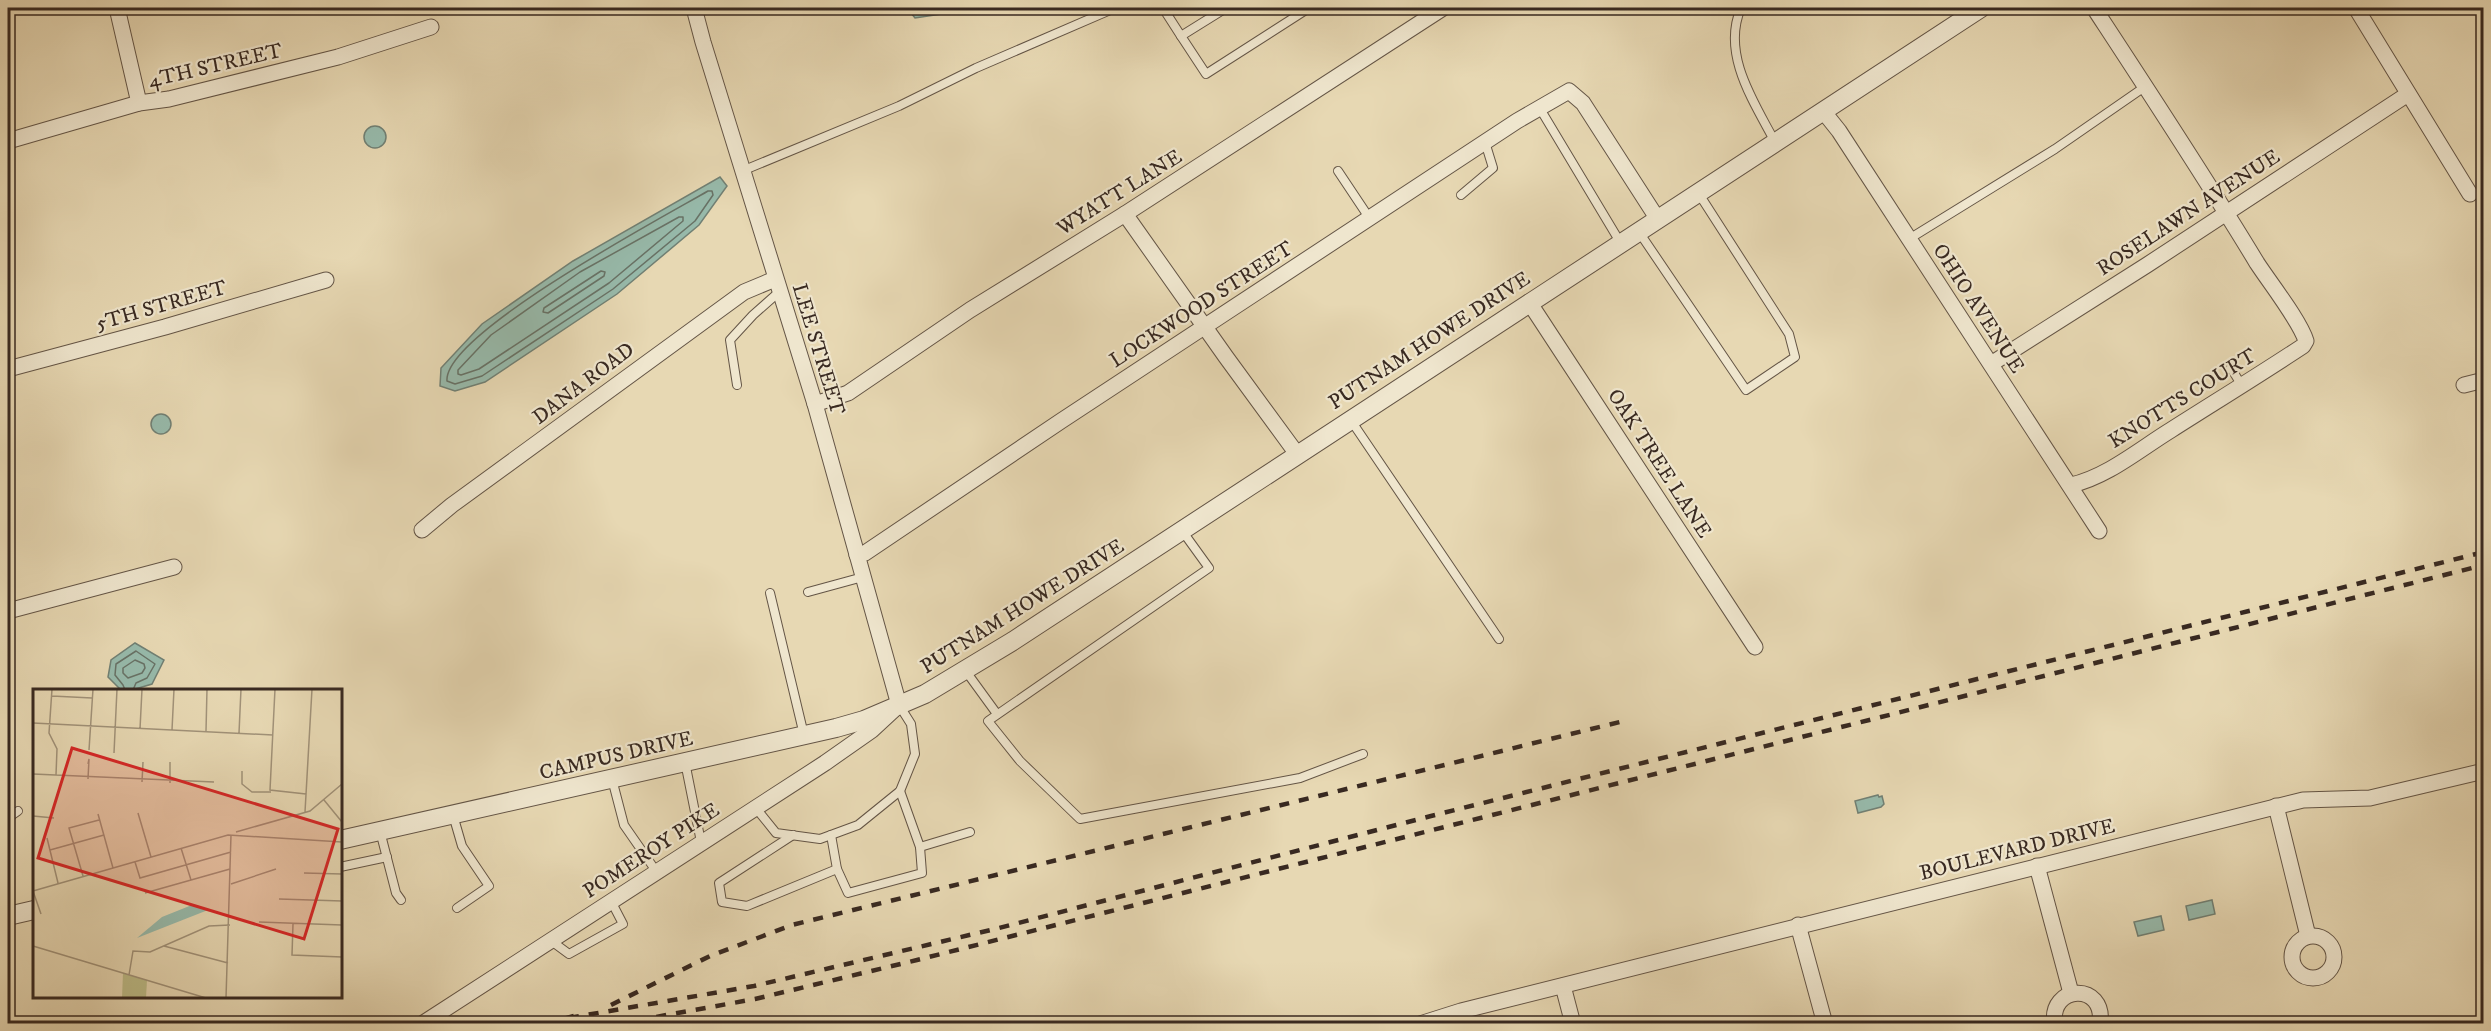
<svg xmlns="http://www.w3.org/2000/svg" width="2491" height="1031" font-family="'IM FELL DW Pica',serif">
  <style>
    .water { fill: #97baab; stroke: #718074; stroke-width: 1.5 }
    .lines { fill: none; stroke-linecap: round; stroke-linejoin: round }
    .shore { stroke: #687266; stroke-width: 1.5 }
    .service-casing { stroke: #645546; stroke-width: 10 }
    .minor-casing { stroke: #645546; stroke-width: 17 }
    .tertiary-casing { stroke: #645546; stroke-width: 20 }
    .service { stroke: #efe6ce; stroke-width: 8 }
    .minor { stroke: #efe6ce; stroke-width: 15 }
    .tertiary { stroke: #efe6ce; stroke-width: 18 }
    .rail { stroke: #382921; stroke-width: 4.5; stroke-dasharray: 10 10; stroke-linecap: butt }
    .labels { text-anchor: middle; stroke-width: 4.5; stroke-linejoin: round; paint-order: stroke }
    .street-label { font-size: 21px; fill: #382921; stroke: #efe6ce }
    .inset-road { fill: none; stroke: #a19279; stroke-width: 1.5 }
    .view { fill: #d62828; fill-opacity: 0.15; stroke: #d62828; stroke-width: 3 }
    .inset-edge { fill: none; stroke: #382921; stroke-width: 3 }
  </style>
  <rect width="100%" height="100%" fill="#e7d8b3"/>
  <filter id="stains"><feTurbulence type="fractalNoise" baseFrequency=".00333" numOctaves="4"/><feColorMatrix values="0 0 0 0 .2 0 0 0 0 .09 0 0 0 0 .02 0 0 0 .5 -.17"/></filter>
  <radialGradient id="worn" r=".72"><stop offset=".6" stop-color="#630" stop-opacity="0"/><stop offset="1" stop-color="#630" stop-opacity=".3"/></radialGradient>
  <!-- water -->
  <g class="water">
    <polygon points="907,8 982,8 915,18"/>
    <circle cx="375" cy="137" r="11"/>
    <polygon points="720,177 727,186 699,225 617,294 485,382 455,391 440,386 441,368 482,324 573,261"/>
    <circle cx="161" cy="424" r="10"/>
    <polygon points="135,643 164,660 152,684 132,690 121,690 108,677 111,660"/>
    <polygon points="1878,795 1879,797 1882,796 1884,804 1881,807 1858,813 1855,801"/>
    <polygon points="2212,900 2215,914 2189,920 2186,906"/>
    <polygon points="2161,916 2164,930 2138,936 2134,922"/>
  </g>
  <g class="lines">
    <!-- shore -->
    <g class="shore">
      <path d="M708,191h4l1,4 -18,26 -82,68 -131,87 -27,8 -8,-3c-4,-47 218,-165 261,-190z"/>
      <polygon points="679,217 683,217 683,221 609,283 479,369 461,375 458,374 458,370 491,335 580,272"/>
      <polygon points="601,271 605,272 604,276 548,313 543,312 544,308"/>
      <polygon points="135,660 144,664 145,668 142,673 128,678 123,673 123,668"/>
      <polyline points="125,690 123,685 115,675 116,664 136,651 155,664 147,678 136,683 133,690"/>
    </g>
    <!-- service casing -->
    <g class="service-casing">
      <g id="service">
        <polyline points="1163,8 1181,36 1226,8"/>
        <path d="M1741,8c-20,46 13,94 34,134"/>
        <polyline points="1181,36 1206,74 1309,8"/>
        <polyline points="1539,107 1620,242"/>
        <polyline points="742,171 899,106 976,68 1115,8"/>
        <polyline points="1338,171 1370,219"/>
        <polyline points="1461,195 1493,168 1485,142"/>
        <polyline points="1639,232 1746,390 1795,357 1789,334 1699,194"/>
        <polyline points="1909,239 2055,149 2146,86"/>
        <polyline points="2231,368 2242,386"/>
        <polyline points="737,385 730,340 753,315 779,292"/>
        <polyline points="1350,419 1499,639"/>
        <polyline points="1183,532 1209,568 988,721 1020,761 1080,819 1300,778 1363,754"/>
        <polyline points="808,592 863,577"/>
        <polyline points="770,593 804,735"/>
        <polyline points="965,670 997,714"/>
        <polyline points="685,762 701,842"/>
        <polyline points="612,779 624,825 656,871"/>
        <polyline points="900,791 920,847 970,832"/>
        <polyline points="755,807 776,833 820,839 858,825 900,791 915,754 911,724 899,705"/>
        <polyline points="453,815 462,846 489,886 457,908"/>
        <polyline points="8,818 18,811"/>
        <polyline points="380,831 396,893 401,900"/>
        <polyline points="793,835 719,883 722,902 747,906 837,869 831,835"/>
        <polyline points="340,867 387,857"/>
        <polyline points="837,869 848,893 922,873 920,847"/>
        <polyline points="550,940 569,954 623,924 611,901"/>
      </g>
    </g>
    <!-- minor casing -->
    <g class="minor-casing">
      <g id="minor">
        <polyline points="117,8 139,103"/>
        <polyline points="2356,8 2470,194"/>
        <polyline points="1823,111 1839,131 2099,531"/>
        <polyline points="8,141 139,103 169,99 338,57 431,27"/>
        <polyline points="1125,214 1226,357 1297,454"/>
        <polyline points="1529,302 1755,647"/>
        <polyline points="1991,364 2147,265 2408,94"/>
        <polyline points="8,369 165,327 326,280"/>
        <polyline points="2464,385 2484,380"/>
        <polyline points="815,404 848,393 970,310 1125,214 1443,8"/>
        <path d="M2071,485c36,-8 69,-36 100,-55 44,-28 88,-55 132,-84l3,-5c-6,-20 -36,-58 -49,-78 -52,-86 -108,-171 -163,-255"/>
        <polyline points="422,530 452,505 744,292 775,279"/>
        <polyline points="857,555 865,553 1061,421 1517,121 1569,91 1583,103 1657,218"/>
        <polyline points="8,611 174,567"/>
        <polyline points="2276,806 2308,936"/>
        <polyline points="2037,866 2071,993"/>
        <polyline points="1798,925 1825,1024"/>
        <circle cx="2313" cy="957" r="21"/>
        <polyline points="1563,986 1573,1024"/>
        <polyline points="422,1024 825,763 872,730 899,705 815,404 703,42 694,8"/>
        <polyline points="1420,1024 1461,1011 2303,800 2370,798 2484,771"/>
        <path d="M2055,1024c-7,-39 51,-43 45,0"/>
      </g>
    </g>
    <!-- tertiary casing -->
    <g class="tertiary-casing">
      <g id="tertiary">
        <polyline points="340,840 836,728 864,720 925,694 1013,641 1981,8"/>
        <polyline points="8,916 34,910"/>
      </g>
    </g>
    <!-- service -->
    <use href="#service" class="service"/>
    <!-- minor -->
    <use href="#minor" class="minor"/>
    <!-- tertiary -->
    <use href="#tertiary" class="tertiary"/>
    <!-- rail -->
    <g class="rail">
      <polyline points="611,1005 710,956 792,925 1628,720"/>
      <polyline points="569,1018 754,986 999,928 1431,816 2484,552"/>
      <polyline points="545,1024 577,1015"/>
      <polyline points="617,1024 755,999 917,960 2484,565"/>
    </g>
  </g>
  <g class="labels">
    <!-- street labels -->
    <g class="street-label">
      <text transform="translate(215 65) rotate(-13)" y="7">4TH STREET</text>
      <text transform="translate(1119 192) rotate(-32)" y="7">WYATT LANE</text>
      <text transform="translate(2188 212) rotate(-33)" y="7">ROSELAWN AVENUE</text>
      <text transform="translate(1201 304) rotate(-33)" y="7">LOCKWOOD STREET</text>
      <text transform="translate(161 305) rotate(-16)" y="7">5TH STREET</text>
      <text transform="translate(1979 308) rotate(57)" y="7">OHIO AVENUE</text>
      <text transform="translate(1429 340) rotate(-33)" y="7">PUTNAM HOWE DRIVE</text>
      <text transform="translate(819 349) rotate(73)" y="7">LEE STREET</text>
      <text transform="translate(583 383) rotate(-37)" y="7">DANA ROAD</text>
      <text transform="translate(2182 398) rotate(-32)" y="7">KNOTTS COURT</text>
      <text transform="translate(1660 463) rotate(57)" y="7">OAK TREE LANE</text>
      <text transform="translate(1022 606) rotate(-32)" y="7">PUTNAM HOWE DRIVE</text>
      <text transform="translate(616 755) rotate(-13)" y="7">CAMPUS DRIVE</text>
      <text transform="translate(2017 849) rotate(-14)" y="7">BOULEVARD DRIVE</text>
      <text transform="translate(651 850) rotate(-33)" y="7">POMEROY PIKE</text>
    </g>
  </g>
  <!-- overview -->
  <g transform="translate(33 689)">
    <rect width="309" height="309" fill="#e7d8b3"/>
    <path d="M90,284l24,7 -1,18h-24z" fill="#bdbc88"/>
    <path d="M159,216l16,5 -71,28 25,-21z" fill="#97baab"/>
    <path class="inset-road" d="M19,0l-3,44 8,16 -1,26M242,0l-5,101 36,4M19,7l40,2M0,34l240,12M107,40l2,-40M139,41l2,-41M173,42l1,-42M206,44l2,-44M56,61l4,-61M81,64l3,-64M209,82v13l10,8h19M0,85l181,8M55,90l1,-20 -1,5M109,93l1,-20M137,94v-21M291,111l18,22M272,123l7,-123M105,124l13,44M65,125l15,54M0,127l21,2M203,143l74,-21 32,-27M14,149l11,45M148,159l10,32M17,161l54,-15M102,173l5,16 91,-26M271,184l38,1M50,187l-14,-48 30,-8M198,195l45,-15M0,202l195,-56 114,7M0,202l8,23M112,204l85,-24M246,210l63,2M226,233l83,3M260,235l-1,31 50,2M0,257l173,52M131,257l64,17M96,286l4,-24 17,1 59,-26 21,-1M193,309l5,-163"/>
    <path class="view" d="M39,59l266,81 -34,110 -266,-81z"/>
    <rect width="309" height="309" class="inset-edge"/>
  </g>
  <!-- margin -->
  <rect width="2491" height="1031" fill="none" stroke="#e7d8b3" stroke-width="30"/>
  <rect x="9" y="9" width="2473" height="1013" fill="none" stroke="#382921" stroke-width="3"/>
  <rect x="15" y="15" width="2461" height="1001" fill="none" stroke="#382921" stroke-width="1.5"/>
  <rect width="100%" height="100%" filter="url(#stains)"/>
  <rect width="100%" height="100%" fill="url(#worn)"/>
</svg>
